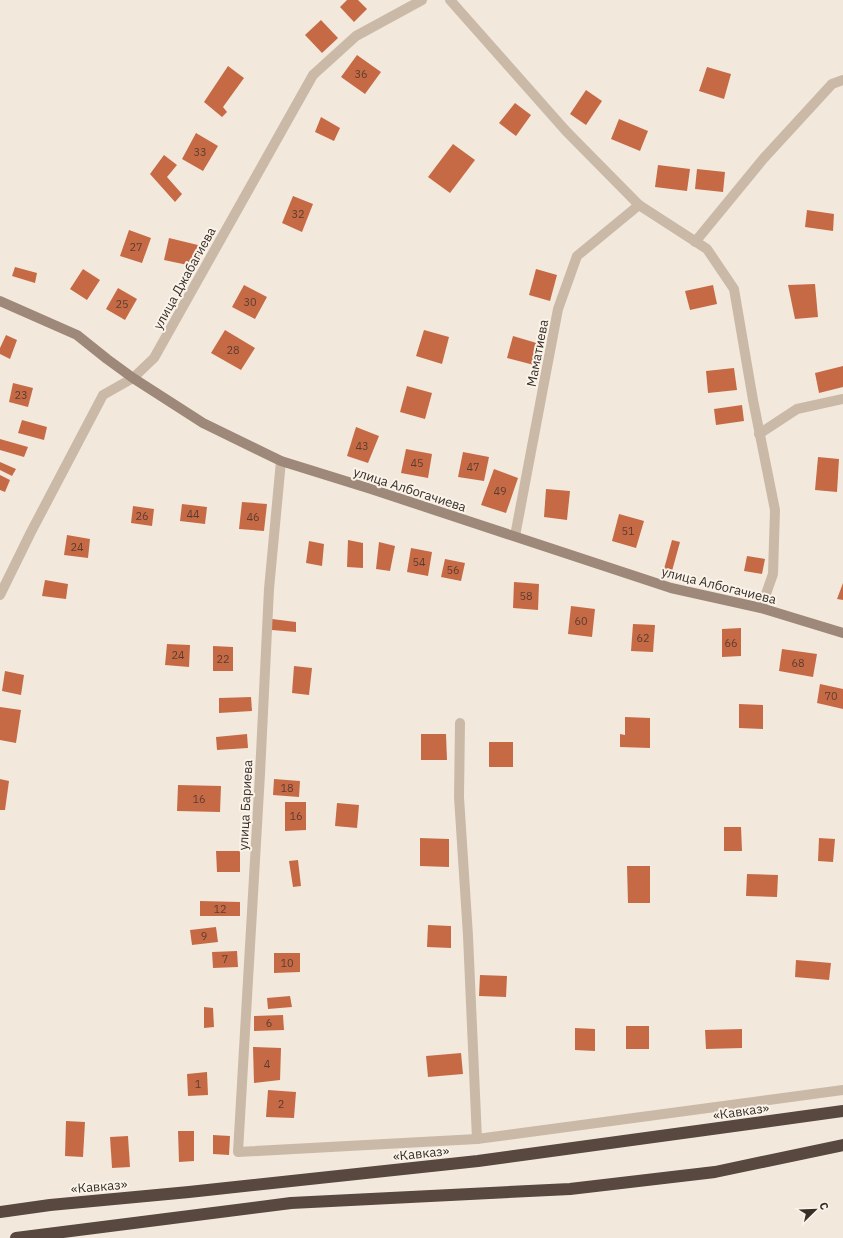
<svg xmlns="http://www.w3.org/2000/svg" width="843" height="1238" font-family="'IBM Plex Sans',sans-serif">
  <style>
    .building { fill: #c66a46 }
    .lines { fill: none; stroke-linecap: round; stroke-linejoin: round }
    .street { stroke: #cbb9a8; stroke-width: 10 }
    .secondary { stroke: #9e8879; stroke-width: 10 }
    .highway { stroke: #58483f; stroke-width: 12 }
    .labels { text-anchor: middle; stroke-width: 4; stroke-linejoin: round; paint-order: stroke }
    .number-label { font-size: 11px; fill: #5b3d30 }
    .street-label { font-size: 13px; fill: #372e28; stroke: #faf3e9 }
  </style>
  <rect width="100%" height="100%" fill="#f2e9dc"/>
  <!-- building -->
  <g class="building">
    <polygon points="347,0 358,0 367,9 354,22 340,7"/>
    <polygon points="321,20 338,38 322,53 305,35"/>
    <polygon points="357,55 381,72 365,94 341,77"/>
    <polygon points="228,66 244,78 223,107 227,112 222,117 204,102"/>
    <polygon points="707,67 731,74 724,99 699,91"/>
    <polygon points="586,90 602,101 586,125 570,114"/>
    <polygon points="515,103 531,115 516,136 499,123"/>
    <polygon points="321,117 340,128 334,141 315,132"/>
    <polygon points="619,119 648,131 640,151 611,139"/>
    <polygon points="196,133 218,146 203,171 182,159"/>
    <polygon points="453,144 475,160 450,193 428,177"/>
    <polygon points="164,155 177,165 167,177 182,194 175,202 150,174"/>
    <polygon points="658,165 690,169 687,191 655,187"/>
    <polygon points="697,169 725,172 723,192 695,189"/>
    <polygon points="293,196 313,204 302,232 282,223"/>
    <polygon points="807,210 834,214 833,231 805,227"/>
    <polygon points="129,230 151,238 142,263 120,256"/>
    <polygon points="169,238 202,246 197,267 164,260"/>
    <polygon points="15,267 37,273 35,283 12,276"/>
    <polygon points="83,269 100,280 87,300 70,289"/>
    <polygon points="536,269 557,275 550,301 529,295"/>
    <polygon points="815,284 818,317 795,319 788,285"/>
    <polygon points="244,285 267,297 255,319 232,307"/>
    <polygon points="713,285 717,304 690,310 685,291"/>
    <polygon points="118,288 137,299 125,320 106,309"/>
    <polygon points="225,330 255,348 241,370 211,353"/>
    <polygon points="424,330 449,337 442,364 416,356"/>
    <polygon points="6,335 17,340 10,359 0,354 0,348"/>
    <polygon points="513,336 540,344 534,365 507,358"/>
    <polygon points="843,366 843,387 819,393 815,373"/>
    <polygon points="734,368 737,390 708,393 706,371"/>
    <polygon points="13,383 33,388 28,407 9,402"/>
    <polygon points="407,386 432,393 425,419 400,412"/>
    <polygon points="742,405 744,421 716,425 714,409"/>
    <polygon points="22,420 47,427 44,440 18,433"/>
    <polygon points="356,427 379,436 368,463 347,456"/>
    <polygon points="0,439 28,447 24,457 0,450"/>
    <polygon points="406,449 432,454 428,478 401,473"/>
    <polygon points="463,452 489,457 484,481 458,477"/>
    <polygon points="818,457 839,459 837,492 815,490"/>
    <polygon points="0,462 16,469 12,476 0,470"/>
    <polygon points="494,469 518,478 506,513 481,505"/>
    <polygon points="0,475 10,480 5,492 0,490"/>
    <polygon points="546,489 570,491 567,520 544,517"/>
    <polygon points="242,502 267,504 264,531 239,529"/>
    <polygon points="182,504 207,507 205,524 180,521"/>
    <polygon points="133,506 154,509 152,526 131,523"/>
    <polygon points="619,514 644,521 636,548 612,541"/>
    <polygon points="67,535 90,539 88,558 64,555"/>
    <polygon points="348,540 363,543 363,568 347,567"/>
    <polygon points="672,540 680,542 672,571 664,569"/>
    <polygon points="309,541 324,544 322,566 306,563"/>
    <polygon points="379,542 395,546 390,571 376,569"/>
    <polygon points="411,548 432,552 428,576 407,572"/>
    <polygon points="747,556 765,559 762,574 744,571"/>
    <polygon points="445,559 465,563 461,581 441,577"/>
    <polygon points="45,580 68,584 66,599 42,596"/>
    <polygon points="514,582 539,584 538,610 513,608"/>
    <polygon points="843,583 843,600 837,599"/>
    <polygon points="571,606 595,609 592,637 568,634"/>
    <polygon points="272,619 296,622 296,632 272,630"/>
    <polygon points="633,624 655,625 653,652 631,651"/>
    <polygon points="741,628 741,656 722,657 722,629"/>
    <polygon points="167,644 190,645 189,667 165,665"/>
    <polygon points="213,646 233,647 233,671 213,671"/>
    <polygon points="782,649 817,654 813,677 779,671"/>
    <polygon points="294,666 312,668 309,695 292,693"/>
    <polygon points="5,671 24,675 21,695 2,691"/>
    <polygon points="820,684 843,689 843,709 817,703"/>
    <polygon points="251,697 252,711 219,713 219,698"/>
    <polygon points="739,704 763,705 763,729 739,728"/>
    <polygon points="0,707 21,710 16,743 0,740"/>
    <polygon points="625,717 650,718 650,748 620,747 620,734 625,735"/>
    <polygon points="247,734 248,748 217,750 216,737"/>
    <polygon points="421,734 446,734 447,760 421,760"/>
    <rect x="489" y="742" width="24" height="25"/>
    <polygon points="0,779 9,781 5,810 0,810"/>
    <polygon points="274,779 300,781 299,797 273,795"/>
    <polygon points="178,785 221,786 220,812 177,811"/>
    <polygon points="285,802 306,802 306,830 285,831"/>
    <polygon points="337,803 359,805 357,828 335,826"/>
    <polygon points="724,827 741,827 742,851 724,851"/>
    <polygon points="420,838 449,839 449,867 420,866"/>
    <polygon points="819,838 835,839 833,862 818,861"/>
    <polygon points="216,851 240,851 240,872 217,872"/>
    <polygon points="298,860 301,886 293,887 289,861"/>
    <polygon points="627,866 650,866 650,903 628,903"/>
    <polygon points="747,874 778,875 777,897 746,896"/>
    <polygon points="200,901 240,902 240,916 200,916"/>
    <polygon points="428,925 451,926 451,948 427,947"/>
    <polygon points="216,927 218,942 192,945 190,930"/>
    <polygon points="237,951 238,967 213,968 212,952"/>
    <polygon points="274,953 300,953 300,972 274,973"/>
    <polygon points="796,960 831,963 829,980 795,977"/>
    <polygon points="480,975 507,976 506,997 479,996"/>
    <polygon points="290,996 292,1007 268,1009 267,998"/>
    <polygon points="204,1007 213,1008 214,1027 204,1028"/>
    <polygon points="283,1015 284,1030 254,1031 254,1016"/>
    <rect x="626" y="1026" width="23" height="23"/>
    <polygon points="575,1028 595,1029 595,1051 575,1050"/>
    <polygon points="742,1029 742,1048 706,1049 705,1030"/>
    <polygon points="253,1047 281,1048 280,1080 254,1083"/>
    <polygon points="461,1053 463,1074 428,1077 426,1056"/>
    <polygon points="207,1072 208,1095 188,1096 187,1074"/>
    <polygon points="268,1090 296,1092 294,1118 266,1117"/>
    <polygon points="66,1121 85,1122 83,1157 65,1156"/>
    <polygon points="178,1131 194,1131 194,1161 179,1162"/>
    <polygon points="213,1135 230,1136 229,1155 213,1154"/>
    <polygon points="128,1136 130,1167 112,1168 110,1137"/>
  </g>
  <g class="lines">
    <!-- street -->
    <g class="street">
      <polyline points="450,0 566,131 639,205 707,249 734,289 753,400 775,510 773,574 761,608"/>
      <polyline points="695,242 764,158 832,84 843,80"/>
      <polyline points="759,434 797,409 843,399"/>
      <polyline points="281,461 269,589 260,774 238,1152 477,1139 843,1090"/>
      <polyline points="515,536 558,309 577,256 639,205"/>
      <polyline points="0,595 31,532 103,395 133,378 154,358 313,75 356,36 422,0"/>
      <polyline points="460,723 459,797 468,936 477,1139"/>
    </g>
    <!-- secondary -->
    <polyline class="secondary" points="0,301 77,335 107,359 133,378 203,423 281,461 371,489 671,588 761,608 843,633"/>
    <!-- highway -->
    <g class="highway">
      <polyline points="0,1212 50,1205 189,1192 478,1161 843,1111"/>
      <polyline points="16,1238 291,1203 570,1189 715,1172 843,1145"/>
    </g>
  </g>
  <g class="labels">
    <!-- number labels -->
    <g class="number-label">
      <text x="361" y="78">36</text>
      <text x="200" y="156">33</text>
      <text x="298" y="218">32</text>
      <text x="136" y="251">27</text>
      <text x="250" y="306">30</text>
      <text x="122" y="308">25</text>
      <text x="233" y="354">28</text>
      <text x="21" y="399">23</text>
      <text x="362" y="450">43</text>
      <text x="417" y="467">45</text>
      <text x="473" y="471">47</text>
      <text x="500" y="495">49</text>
      <text x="193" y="518">44</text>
      <text x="142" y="520">26</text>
      <text x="253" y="521">46</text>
      <text x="628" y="535">51</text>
      <text x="77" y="551">24</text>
      <text x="419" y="566">54</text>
      <text x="453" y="574">56</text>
      <text x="526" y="600">58</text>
      <text x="581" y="625">60</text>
      <text x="643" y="642">62</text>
      <text x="731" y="647">66</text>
      <text x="178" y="659">24</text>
      <text x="223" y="663">22</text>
      <text x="798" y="667">68</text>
      <text x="831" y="700">70</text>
      <text x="287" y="792">18</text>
      <text x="199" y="803">16</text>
      <text x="296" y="820">16</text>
      <text x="220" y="913">12</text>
      <text x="204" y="940">9</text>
      <text x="225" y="963">7</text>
      <text x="287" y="967">10</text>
      <text x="269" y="1027">6</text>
      <text x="267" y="1068">4</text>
      <text x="198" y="1088">1</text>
      <text x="281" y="1108">2</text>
    </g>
    <!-- street labels -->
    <g class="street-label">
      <text transform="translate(184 278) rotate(-61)" y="5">улица Джабагиева</text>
      <text transform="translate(537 353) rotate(-79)" y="5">Маматиева</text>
      <text transform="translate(410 489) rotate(18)" y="5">улица Албогачиева</text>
      <text transform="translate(719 585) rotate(14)" y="5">улица Албогачиева</text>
      <text transform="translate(245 805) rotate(-87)" y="5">улица Бариева</text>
      <text transform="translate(741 1111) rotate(-8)" y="5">«Кавказ»</text>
      <text transform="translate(421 1153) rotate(-6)" y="5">«Кавказ»</text>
      <text transform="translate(99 1186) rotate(-5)" y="5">«Кавказ»</text>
    </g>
  </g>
  <!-- north arrow -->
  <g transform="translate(815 1210) rotate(67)" stroke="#faf3e9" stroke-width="3" paint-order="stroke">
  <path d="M0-3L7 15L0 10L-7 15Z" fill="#372e28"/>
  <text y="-6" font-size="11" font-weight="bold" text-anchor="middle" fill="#372e28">С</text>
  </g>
</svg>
